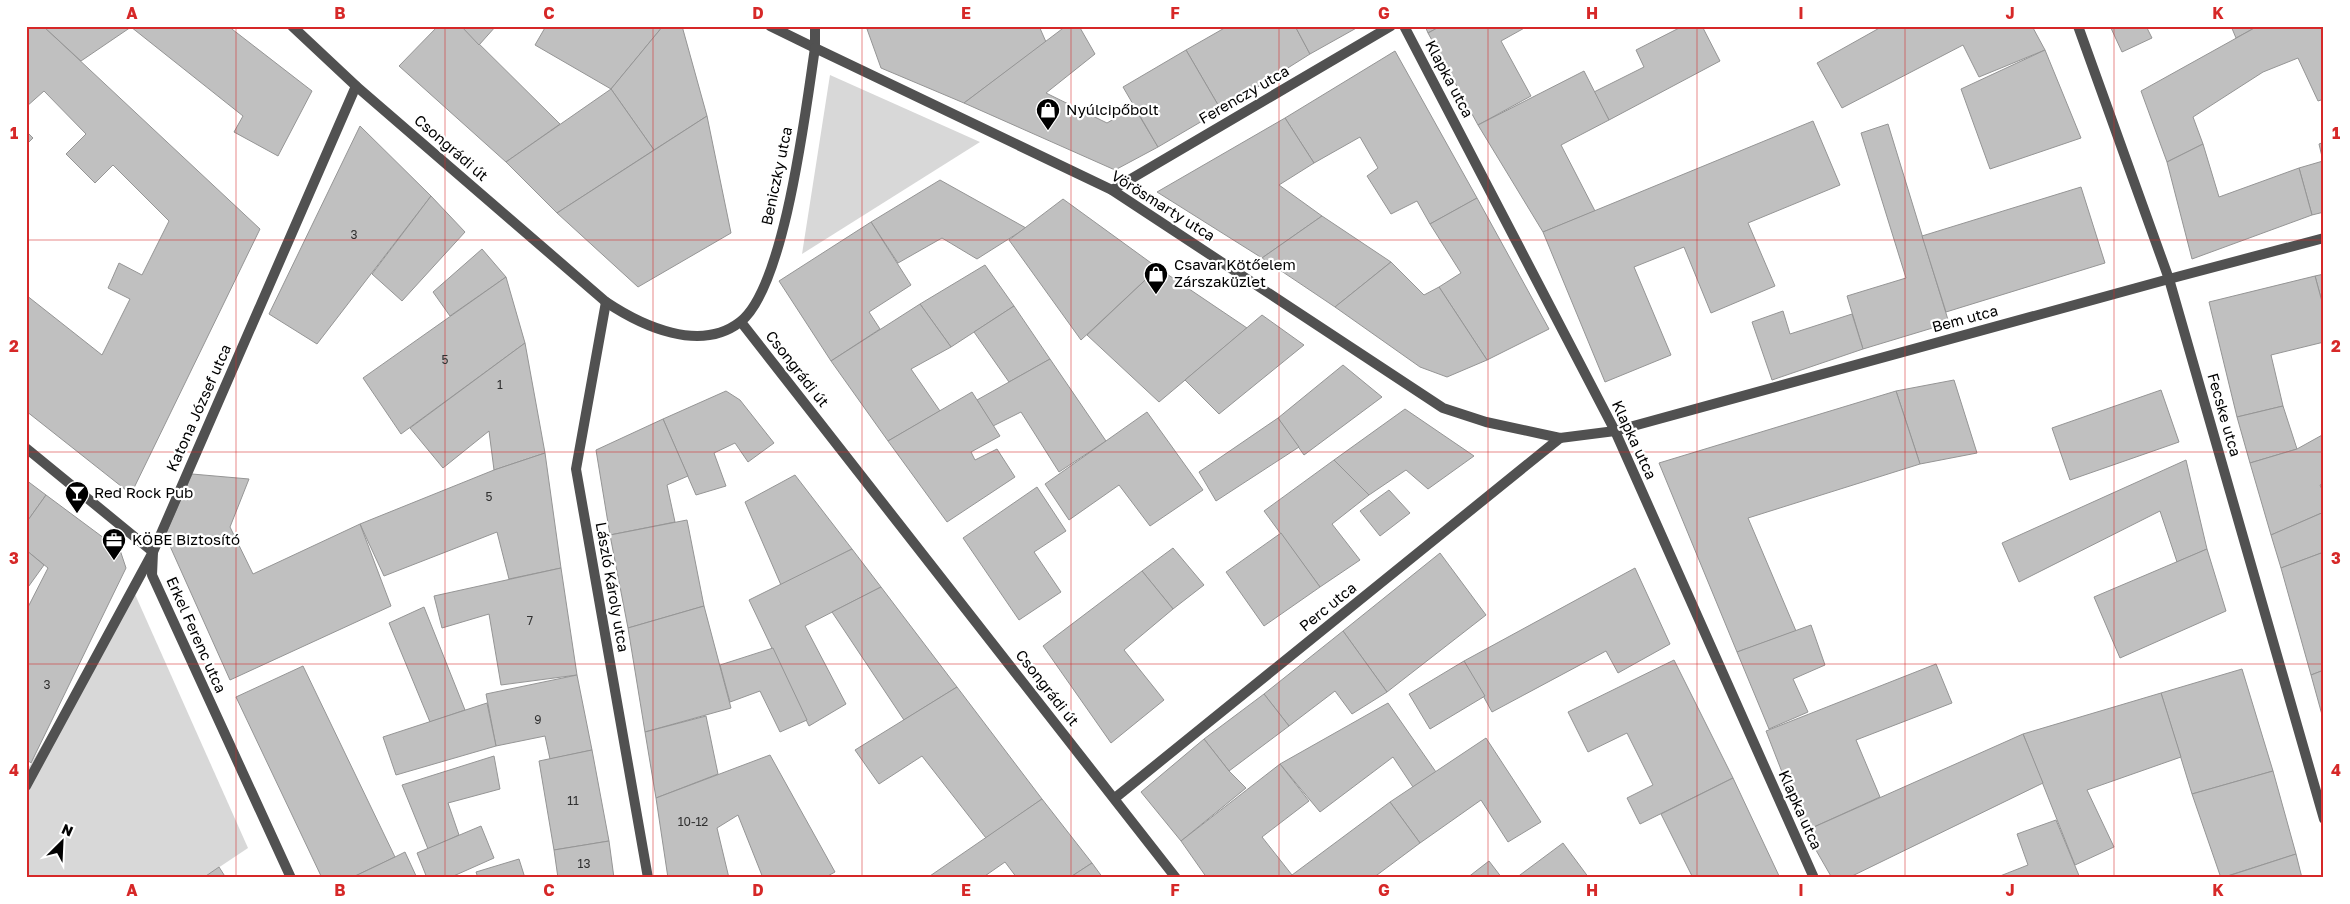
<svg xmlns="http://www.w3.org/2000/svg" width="2350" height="904" font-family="'Golos Text',sans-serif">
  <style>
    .green { fill: #d8d8d8 }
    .building { fill: #c0c0c0; stroke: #959595 }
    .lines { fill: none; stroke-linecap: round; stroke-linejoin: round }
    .minor { stroke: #515151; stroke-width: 10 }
    .tertiary { stroke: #515151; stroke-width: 10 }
    .grid { fill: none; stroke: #d62828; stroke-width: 1; stroke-opacity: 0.55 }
    .labels { text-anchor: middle; stroke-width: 4.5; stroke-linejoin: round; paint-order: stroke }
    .number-label { font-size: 12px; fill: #303030 }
    .street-label { font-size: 15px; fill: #000; stroke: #fff }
    .poi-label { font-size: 15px; fill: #000; stroke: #fff; text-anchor: start }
    .neatline { fill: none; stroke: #d62828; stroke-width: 2 }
    .grid-label { font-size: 16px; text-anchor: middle; font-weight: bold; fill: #d62828 }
  </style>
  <rect width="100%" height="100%" fill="#fff"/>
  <!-- green -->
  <g class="green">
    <polygon points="830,75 980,142 802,254"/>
    <polygon points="134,592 248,848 203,878 26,878 26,772"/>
  </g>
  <!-- building -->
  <g class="building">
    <polygon points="26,26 43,26 260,229 131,494 26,411 26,295 102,355 130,299 108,288 119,263 142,275 169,221 113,165 95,183 66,154 86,134 44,91 26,107"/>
    <polygon points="43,26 228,26 312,91 278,156 234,132 243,116 131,27 81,61"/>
    <polygon points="438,26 461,26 560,124 506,162 399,66"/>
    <polygon points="461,26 496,26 479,45"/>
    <polygon points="546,26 663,26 611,89 535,45"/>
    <polygon points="663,26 682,26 707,116 654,150 611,89"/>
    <polygon points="882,26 1039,26 1046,42 964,103 881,68 867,29"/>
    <polygon points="1066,26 1079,26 1095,54 1046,93 1107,123 1134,107 1158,147 1115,170 964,103"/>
    <polygon points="1228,26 1295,26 1310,54 1221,110 1186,50"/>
    <polygon points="1295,26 1360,26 1310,54"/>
    <polygon points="1425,26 1441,26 1428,33"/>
    <polygon points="1441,26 1528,26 1501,41 1531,96 1478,125 1428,33"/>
    <polygon points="1683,26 1702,26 1720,61 1609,120 1594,92 1644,67 1636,50"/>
    <polygon points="1883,26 2032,26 2045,50 1979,77 1963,45 1842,108 1817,63"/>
    <polygon points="2110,26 2152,26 2147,28 2152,38 2122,52"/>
    <polygon points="2231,26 2258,26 2236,38"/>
    <polygon points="2258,26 2324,26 2324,99 2318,101 2298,58 2263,72 2193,117 2203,144 2167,162 2141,91"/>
    <polygon points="1186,50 1221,110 1158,147 1123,87"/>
    <polygon points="2045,50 2081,138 1990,169 1961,89"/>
    <polygon points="1395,51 1477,198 1430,224 1417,201 1391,214 1367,176 1378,168 1360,137 1314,163 1285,118"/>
    <polygon points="1584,71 1609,120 1561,145 1595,211 1543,232 1478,125"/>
    <polygon points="611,89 654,150 557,213 506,162"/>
    <polygon points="707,116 731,233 638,287 557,213"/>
    <polygon points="1285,118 1314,163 1279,185 1322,216 1262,258 1157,192"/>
    <polygon points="1813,121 1840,185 1748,223 1775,286 1711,313 1684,247 1634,267 1671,355 1605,382 1543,232"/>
    <polygon points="1888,124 1949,323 1863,349 1847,296 1906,278 1861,133"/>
    <polygon points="360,126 431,196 317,344 269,314"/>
    <polygon points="26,131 33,138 26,145"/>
    <polygon points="2324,142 2324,212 2312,215 2299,168 2323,161 2319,144"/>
    <polygon points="2203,144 2219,197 2299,168 2312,215 2192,259 2167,162"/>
    <polygon points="940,180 1026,228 977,259 942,238 898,263 871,222"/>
    <polygon points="2081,187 2105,263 1946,312 1922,236"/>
    <polygon points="431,196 465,232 402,301 372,274"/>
    <polygon points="1477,198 1549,329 1487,360 1439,287 1461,273 1430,224"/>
    <polygon points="1063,199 1158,268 1081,340 1009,240"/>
    <polygon points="1322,216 1391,262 1335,307 1262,258"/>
    <polygon points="871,222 911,285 869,312 880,329 831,361 779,281"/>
    <polygon points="482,249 506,277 450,316 433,292"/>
    <polygon points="1391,262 1424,295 1439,287 1487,360 1447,377 1420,367 1335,307"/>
    <polygon points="985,265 1014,306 951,347 920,304"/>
    <polygon points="1158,268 1247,328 1159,402 1087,335"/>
    <polygon points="2324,274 2324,309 2315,276"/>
    <polygon points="2315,276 2324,309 2324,342 2271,355 2283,406 2237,417 2209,302"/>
    <polygon points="506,277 525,343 401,434 363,378"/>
    <polygon points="920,304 951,347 911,369 940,411 888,441 831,361"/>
    <polygon points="1014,306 1050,359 1009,382 974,332"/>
    <polygon points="1783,311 1790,334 1852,314 1863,349 1772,380 1752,322"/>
    <polygon points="1262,315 1304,345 1219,414 1185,380"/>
    <polygon points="525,343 545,453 494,470 489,431 443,468 410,428"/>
    <polygon points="1050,359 1106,441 1059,472 1021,412 993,426 977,400"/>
    <polygon points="1343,365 1382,397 1304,455 1278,418"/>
    <polygon points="1954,380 1977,453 1920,464 1896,391"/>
    <polygon points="2161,390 2179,442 2070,480 2052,428"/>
    <polygon points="726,391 740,400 774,443 748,462 735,443 714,453 726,486 696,495 663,419"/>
    <polygon points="1896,391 1920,464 1748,518 1796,631 1737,652 1659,463"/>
    <polygon points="972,392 1000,436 971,452 975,460 997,449 1015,477 947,522 888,441"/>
    <polygon points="2283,406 2297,449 2250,463 2237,417"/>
    <polygon points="1405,409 1474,456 1428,489 1406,470 1369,495 1334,460"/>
    <polygon points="1147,412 1203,490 1150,526 1119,485 1069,520 1045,484"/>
    <polygon points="1278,418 1299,447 1216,501 1199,472"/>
    <polygon points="663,419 688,476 667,485 675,522 610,535 596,450"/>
    <polygon points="2324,434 2324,483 2320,485 2324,494 2324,512 2271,535 2250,463 2297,449"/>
    <polygon points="545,453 561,568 509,579 497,532 384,576 360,524 494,470"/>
    <polygon points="1334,460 1369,495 1332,524 1360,560 1320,587 1264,511"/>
    <polygon points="2186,460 2207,549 2177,562 2160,511 2019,582 2002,543"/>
    <polygon points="192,474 249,479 230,527 253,574 360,524 391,606 230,680 165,535"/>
    <polygon points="795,475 852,549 781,585 745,502"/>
    <polygon points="26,480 46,495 26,523"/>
    <polygon points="1037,487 1066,531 1034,552 1061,592 1019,620 963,538"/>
    <polygon points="1389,490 1410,513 1380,536 1360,511"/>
    <polygon points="46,495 120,550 126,568 31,763 26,759 26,611 48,568 26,550 26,523"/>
    <polygon points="2324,512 2324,552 2281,568 2271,535"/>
    <polygon points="687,520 704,606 628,628 610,535"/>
    <polygon points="1281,533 1320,587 1264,626 1226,572"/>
    <polygon points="1173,548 1204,585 1173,609 1142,571"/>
    <polygon points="852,549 881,587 805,626 846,704 809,726 749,600"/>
    <polygon points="2207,549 2226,611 2120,658 2094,597"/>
    <polygon points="26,550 44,565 26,590"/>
    <polygon points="2324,552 2324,670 2311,675 2281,568"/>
    <polygon points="1440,553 1486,615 1387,692 1343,631"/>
    <polygon points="561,568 577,675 501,685 489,614 442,628 434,596"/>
    <polygon points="1635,568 1670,644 1618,673 1606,651 1492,712 1464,661"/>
    <polygon points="1142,571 1173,609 1124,650 1164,700 1111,743 1043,646"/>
    <polygon points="881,587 957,687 904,720 832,612"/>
    <polygon points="704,606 731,708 645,732 628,628"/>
    <polygon points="424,607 465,710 430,722 389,623"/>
    <polygon points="1811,625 1825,665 1793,679 1808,712 1769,729 1737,652"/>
    <polygon points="1343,631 1387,692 1352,714 1335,691 1289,726 1264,694"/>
    <polygon points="773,648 807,720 780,732 760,691 730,702 720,665"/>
    <polygon points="1674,660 1733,778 1640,824 1627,798 1653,785 1627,733 1588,752 1568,712"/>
    <polygon points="1464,661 1485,696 1430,729 1409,694"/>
    <polygon points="1936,664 1952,703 1856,740 1880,797 1805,831 1766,731"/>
    <polygon points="303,666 395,857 351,878 322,878 236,697"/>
    <polygon points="2242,669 2273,771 2192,794 2161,693"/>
    <polygon points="2324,670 2324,722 2311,675"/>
    <polygon points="577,675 592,750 550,759 545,736 496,746 486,694"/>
    <polygon points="957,687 1042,799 986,838 922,756 879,784 855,750"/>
    <polygon points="2161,693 2181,757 2087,790 2114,847 2075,865 2023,734"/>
    <polygon points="1264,694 1289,726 1229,771 1204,739"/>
    <polygon points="487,703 496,746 396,775 383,737"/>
    <polygon points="1388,703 1436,772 1413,787 1393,757 1320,812 1280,764"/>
    <polygon points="706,716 718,774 656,798 645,732"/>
    <polygon points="2023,734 2043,783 1848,878 1832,878 1805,831"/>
    <polygon points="1486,738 1541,822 1508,842 1481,800 1420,843 1390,802"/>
    <polygon points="1204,739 1229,771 1246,788 1181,841 1141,792"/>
    <polygon points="592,750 609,841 554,850 539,761"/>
    <polygon points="770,755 835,872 824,878 763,878 738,815 717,828 729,878 668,878 656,798"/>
    <polygon points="494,756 500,789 448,803 459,835 428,849 402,785"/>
    <polygon points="1280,764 1309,801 1262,837 1292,875 1288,878 1207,878 1181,841"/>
    <polygon points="2273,771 2296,854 2221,878 2192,794"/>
    <polygon points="1733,778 1780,878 1693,878 1661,814"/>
    <polygon points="1042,799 1092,863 1069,878 1017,878 1005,862 982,878 927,878"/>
    <polygon points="1390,802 1420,843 1373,878 1288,878"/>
    <polygon points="2056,820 2080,878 1995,878 2028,865 2017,834"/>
    <polygon points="481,826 494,858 449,878 427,878 417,853"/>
    <polygon points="609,841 614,878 558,878 554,850"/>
    <polygon points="1563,843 1589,878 1516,878"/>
    <polygon points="405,852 417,878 351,878 395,857"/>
    <polygon points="2296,854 2302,878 2222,878"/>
    <polygon points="519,859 525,878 478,878 476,872"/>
    <polygon points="1489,861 1502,878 1467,878"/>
    <polygon points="1092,863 1103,878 1069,878"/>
    <polygon points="219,867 226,878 203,878"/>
  </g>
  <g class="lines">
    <!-- minor -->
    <g class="minor">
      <polyline points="770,26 815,48"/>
      <polyline points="1404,26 1615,431 1814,878"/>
      <polyline points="2078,26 2169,279 2324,819"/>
      <polyline points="1112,190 1391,26"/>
      <polyline points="606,302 576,469 648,878"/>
      <polyline points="26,448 153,552 152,575 291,878"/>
      <polyline points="26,786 153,552 356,86"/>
      <polyline points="1115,798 1560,438"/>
    </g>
    <!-- tertiary -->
    <g class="tertiary">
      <path d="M292,26l64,60 250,216c36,24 94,51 134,20 45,-34 66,-215 75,-274v-22"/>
      <polyline points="815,48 1112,190 1443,408 1486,422 1560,438 1615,431 2169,279 2324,238"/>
      <polyline points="741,322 1176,878"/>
    </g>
  </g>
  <!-- grid -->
  <path class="grid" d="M236,26v852M445,26v852M653,26v852M862,26v852M1071,26v852M1279,26v852M1488,26v852M1697,26v852M1905,26v852M2114,26v852M26,240h2298M26,452h2298M26,664h2298"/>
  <!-- icons -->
  <defs>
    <g id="shop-pin" transform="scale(1.25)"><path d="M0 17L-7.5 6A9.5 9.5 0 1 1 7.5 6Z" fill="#000" stroke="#fff"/><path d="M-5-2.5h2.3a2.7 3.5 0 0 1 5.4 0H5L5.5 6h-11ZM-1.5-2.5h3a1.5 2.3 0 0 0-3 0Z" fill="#fff"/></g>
    <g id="bar-pin" transform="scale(1.25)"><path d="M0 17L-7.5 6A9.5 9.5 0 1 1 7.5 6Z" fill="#000" stroke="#fff"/><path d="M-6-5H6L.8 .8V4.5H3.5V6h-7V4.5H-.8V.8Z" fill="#fff"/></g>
    <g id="office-pin" transform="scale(1.25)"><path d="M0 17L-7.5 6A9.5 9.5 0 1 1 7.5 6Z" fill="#000" stroke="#fff"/><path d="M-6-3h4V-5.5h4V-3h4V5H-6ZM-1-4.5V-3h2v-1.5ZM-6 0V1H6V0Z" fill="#fff"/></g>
  </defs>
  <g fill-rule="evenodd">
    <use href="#shop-pin" x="1048" y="110"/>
    <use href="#shop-pin" x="1156" y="274"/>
    <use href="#bar-pin" x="77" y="493"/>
    <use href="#office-pin" x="114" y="540"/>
  </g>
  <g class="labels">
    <!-- number labels -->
    <g class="number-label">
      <text x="354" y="239">3</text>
      <text x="445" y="364">5</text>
      <text x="500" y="389">1</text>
      <text x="489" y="501">5</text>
      <text x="530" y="625">7</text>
      <text x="47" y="689">3</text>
      <text x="538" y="724">9</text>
      <text x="573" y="805">11</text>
      <text x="693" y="826">10-12</text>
      <text x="584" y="868">13</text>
    </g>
    <!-- street labels -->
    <g class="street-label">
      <text transform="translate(1449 79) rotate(62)" y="5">Klapka utca</text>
      <text transform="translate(1244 95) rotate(-30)" y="5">Ferenczy utca</text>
      <text transform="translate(451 148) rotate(41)" y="5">Csongrádi út</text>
      <text transform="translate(777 176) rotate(-78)" y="5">Beniczky utca</text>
      <text transform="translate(1163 206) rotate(32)" y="5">Vörösmarty utca</text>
      <text transform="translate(1965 319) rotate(-15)" y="5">Bem utca</text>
      <text transform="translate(797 369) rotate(52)" y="5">Csongrádi út</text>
      <text transform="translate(199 408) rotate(-66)" y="5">Katona József utca</text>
      <text transform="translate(2224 415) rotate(74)" y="5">Fecske utca</text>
      <text transform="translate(1634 440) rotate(65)" y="5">Klapka utca</text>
      <text transform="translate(612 587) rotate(80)" y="5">László Károly utca</text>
      <text transform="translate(1328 607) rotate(-39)" y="5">Perc utca</text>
      <text transform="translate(196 635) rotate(66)" y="5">Erkel Ferenc utca</text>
      <text transform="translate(1047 688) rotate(52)" y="5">Csongrádi út</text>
      <text transform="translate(1800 810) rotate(66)" y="5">Klapka utca</text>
    </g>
    <!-- poi labels -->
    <g class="poi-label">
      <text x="1066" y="115">Nyúlcipőbolt</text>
      <text x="1174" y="270">Csavar Kötőelem<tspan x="1174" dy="17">Zárszaküzlet</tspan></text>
      <text x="94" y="498">Red Rock Pub</text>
      <text x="132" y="545">KÖBE Biztosító</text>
    </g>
  </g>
  <!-- border -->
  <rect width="2350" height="904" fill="none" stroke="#ffffff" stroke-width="55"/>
  <!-- north arrow -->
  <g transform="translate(62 842) rotate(24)" stroke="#ffffff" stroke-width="4" paint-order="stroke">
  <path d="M0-4L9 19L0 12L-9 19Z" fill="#000000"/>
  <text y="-8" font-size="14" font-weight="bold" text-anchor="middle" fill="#000000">N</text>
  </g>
  <rect x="28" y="28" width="2294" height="848" class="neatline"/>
  <g class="grid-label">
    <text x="132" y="19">A</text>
    <text x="340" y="19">B</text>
    <text x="549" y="19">C</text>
    <text x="758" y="19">D</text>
    <text x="966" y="19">E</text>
    <text x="1175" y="19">F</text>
    <text x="1384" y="19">G</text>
    <text x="1592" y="19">H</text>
    <text x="1801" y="19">I</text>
    <text x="2010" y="19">J</text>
    <text x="2218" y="19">K</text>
    <text x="14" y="139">1</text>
    <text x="2336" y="139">1</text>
    <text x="14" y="352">2</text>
    <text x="2336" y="352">2</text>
    <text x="14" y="564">3</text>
    <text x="2336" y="564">3</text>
    <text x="14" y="776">4</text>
    <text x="2336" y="776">4</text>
    <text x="132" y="896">A</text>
    <text x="340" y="896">B</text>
    <text x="549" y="896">C</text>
    <text x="758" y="896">D</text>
    <text x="966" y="896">E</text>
    <text x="1175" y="896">F</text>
    <text x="1384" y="896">G</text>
    <text x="1592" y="896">H</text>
    <text x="1801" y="896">I</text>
    <text x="2010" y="896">J</text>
    <text x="2218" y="896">K</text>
  </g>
</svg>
